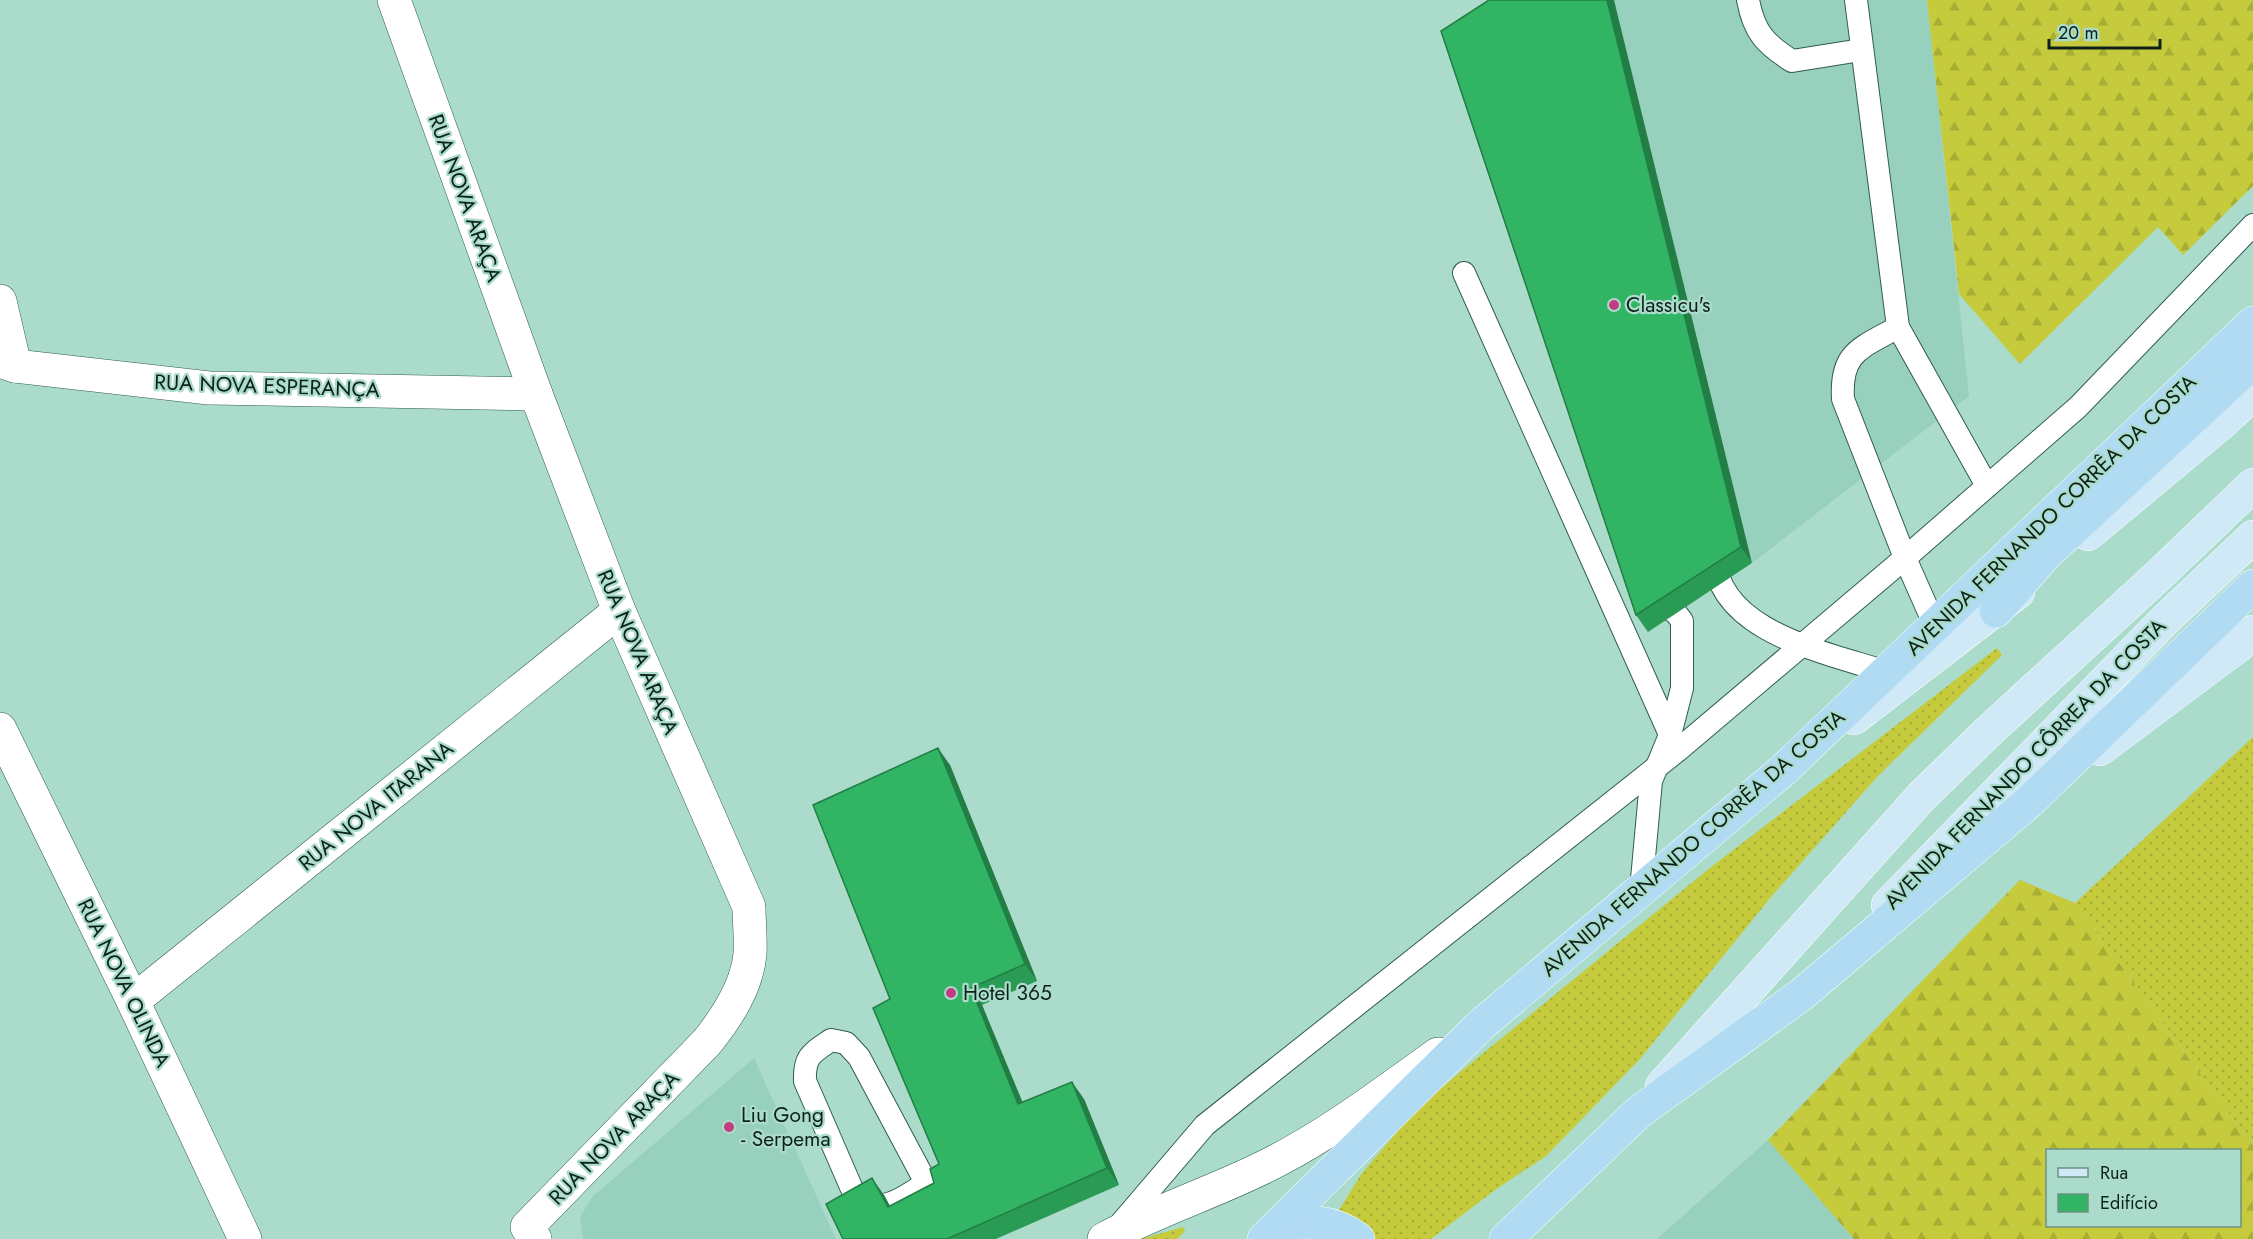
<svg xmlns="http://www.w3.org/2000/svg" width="2253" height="1239" font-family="Jost,sans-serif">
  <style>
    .built { fill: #97d0bc }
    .grass { fill: url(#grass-dots) }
    .forest { fill: url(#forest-firs); fill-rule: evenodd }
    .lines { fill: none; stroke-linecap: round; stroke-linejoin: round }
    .lane-casing { stroke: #2f5d4f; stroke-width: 24 }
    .street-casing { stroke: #2f5d4f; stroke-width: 34 }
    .secondary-casing { stroke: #2f5d4f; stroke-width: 34 }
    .primary-casing { stroke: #fff; stroke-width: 34 }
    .highway-casing { stroke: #fff; stroke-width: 34 }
    .lane { stroke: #fff; stroke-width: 22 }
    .street { stroke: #fff; stroke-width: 33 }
    .secondary { stroke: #fff; stroke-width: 33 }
    .primary { stroke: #d0e9f7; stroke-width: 33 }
    .highway { stroke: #b1dbf2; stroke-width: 33 }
    .wall { fill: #2a9b55 }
    .shaded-wall { fill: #227e45 }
    .building { fill: #31b463; stroke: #227e45; stroke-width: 1.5 }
    .poi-dot { fill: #c03d82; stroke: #abdccb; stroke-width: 2 }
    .labels { text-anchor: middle; stroke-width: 4.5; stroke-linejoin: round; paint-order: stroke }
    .street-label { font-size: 21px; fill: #0d211b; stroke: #abdccb }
    .poi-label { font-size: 21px; fill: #0d211b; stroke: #abdccb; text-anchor: start }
  </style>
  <defs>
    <pattern id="grass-dots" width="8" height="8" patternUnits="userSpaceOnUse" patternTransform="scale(1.5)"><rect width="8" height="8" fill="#c5cb3c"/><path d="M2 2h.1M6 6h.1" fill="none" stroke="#a8ae34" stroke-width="1.8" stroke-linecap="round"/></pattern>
    <pattern id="forest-firs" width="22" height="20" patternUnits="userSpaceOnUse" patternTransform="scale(1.5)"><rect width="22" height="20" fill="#c5cb3c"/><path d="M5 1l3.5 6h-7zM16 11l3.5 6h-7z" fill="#a8ae34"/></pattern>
  </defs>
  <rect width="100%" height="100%" fill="#abdccb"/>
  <!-- built -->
  <g class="built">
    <polygon points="1614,0 1927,0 1969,396 1752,563"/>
    <polygon points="754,1058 836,1239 583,1239 580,1217 593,1196"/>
    <polygon points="1768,1140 1854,1239 1657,1239"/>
  </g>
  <!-- grass -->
  <g class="grass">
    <polygon points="1997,648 2002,655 1878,776 1771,897 1640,1059 1546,1156 1495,1190 1431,1239 1373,1239 1336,1215 1362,1173 1420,1105 1711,867"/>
    <polygon points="2253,737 2253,1146 2075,903"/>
    <polygon points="1183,1227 1185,1231 1177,1239 1141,1239"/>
  </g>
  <!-- forest -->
  <g class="forest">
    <polygon points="1927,0 2253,0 2253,186 2183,255 2158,227 2020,364 1959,294"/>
    <path d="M2020,880l55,23 178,243v93h-399l-86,-99zM2240,1150v76h-192v-76z"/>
  </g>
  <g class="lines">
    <!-- lane casing -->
    <g class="lane-casing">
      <g id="lane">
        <path d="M1748,0c6,32 17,44 44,61l69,-11"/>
        <polyline points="1856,0 1898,327 1987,486"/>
        <polyline points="1464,273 1672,739"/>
        <path d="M1898,327c-36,21 -58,24 -55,72l62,159 30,68"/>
        <path d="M1715,554c-1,77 113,99 171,118"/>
        <polyline points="1641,890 1651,781 1670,735 1682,688 1682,621 1676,613 1652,597"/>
        <path d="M925,1184c-25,15 -42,32 -70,12l-50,-115c-1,-25 7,-28 26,-41l15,3 13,14 97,182"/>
        <polyline points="1117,1228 1205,1125 1677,751 1905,558 2078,407 2253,225"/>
      </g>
    </g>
    <!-- street casing -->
    <g class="street-casing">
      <g id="street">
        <polyline points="0,301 15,366"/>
        <polyline points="0,361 15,366 209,388 536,394"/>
        <polyline points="0,729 133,1001 245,1239"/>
        <polyline points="133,1001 619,611"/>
        <path d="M1104,1239c56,-31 118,-49 174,-79 57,-30 108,-69 160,-106"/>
      </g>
    </g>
    <!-- secondary casing -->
    <g class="secondary-casing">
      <path id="secondary" d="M394,0l142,394 83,217 130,296c0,15 2,32 1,47 -3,33 -23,63 -43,88l-180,185 8,12"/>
    </g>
    <!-- primary casing -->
    <g class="primary-casing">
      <g id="primary">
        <polyline points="2088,534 2219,425 2253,394"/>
        <polyline points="1854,718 2018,592"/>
        <polyline points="2100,749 2238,646 2253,632"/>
        <polyline points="1888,905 2164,621 2253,537"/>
        <polyline points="1662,1086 1922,796 1990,730 2159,575 2253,485"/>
      </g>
    </g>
    <!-- highway casing -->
    <g class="highway-casing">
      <g id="highway">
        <polyline points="1996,611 2045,555 2253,362"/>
        <path d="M1278,1226c28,-7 57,-5 80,13"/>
        <polyline points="1264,1239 1482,1024 1781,772 2253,323"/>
        <polyline points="1506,1239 1639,1112 1801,995 2029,802 2253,586"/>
      </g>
    </g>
    <!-- lane -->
    <use href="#lane" class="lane"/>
    <!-- street -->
    <use href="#street" class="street"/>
    <!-- secondary -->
    <use href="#secondary" class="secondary"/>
    <!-- primary -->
    <use href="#primary" class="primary"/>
    <!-- highway -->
    <use href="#highway" class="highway"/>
  </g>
  <!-- wall -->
  <g class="wall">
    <polygon points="1441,31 1752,563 1648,632 1636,615"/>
    <polygon points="950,765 1037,981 982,1005 1023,1103 1084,1099 1119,1185 996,1239 843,1239 884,1195 890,1206 934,1183 939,1164"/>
  </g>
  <!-- shaded-wall -->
  <g class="shaded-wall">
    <polygon points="1607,0 1614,0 1752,563 1741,547"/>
    <polygon points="938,748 950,765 1037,981 1025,964"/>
    <polygon points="971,988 982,1005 1030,1121 1018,1104"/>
    <polygon points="1072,1082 1084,1099 1119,1185 1107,1168"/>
    <polygon points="872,1178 884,1195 899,1224 888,1207"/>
  </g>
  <!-- building -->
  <g class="building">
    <polygon points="1489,0 1607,0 1741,547 1636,615 1441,31"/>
    <polygon points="938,748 1025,964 971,988 1018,1104 1072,1082 1107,1168 947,1239 843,1239 826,1204 872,1178 888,1207 934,1183 930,1169 939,1164 873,1008 890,999 813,805"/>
  </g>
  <!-- markers -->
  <g class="poi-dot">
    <circle cx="1614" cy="305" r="6"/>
    <circle cx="951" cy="993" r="6"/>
    <circle cx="729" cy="1127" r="6"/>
  </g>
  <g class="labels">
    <!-- street labels -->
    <g class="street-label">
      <text transform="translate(465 198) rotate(70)" y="7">RUA NOVA ARAÇA</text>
      <text transform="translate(267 386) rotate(2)" y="7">RUA NOVA ESPERANÇA</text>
      <text transform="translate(2051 515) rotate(-44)" y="7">AVENIDA FERNANDO CORRÊA DA COSTA</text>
      <text transform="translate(638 652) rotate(67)" y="7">RUA NOVA ARAÇA</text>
      <text transform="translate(2025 764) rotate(-46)" y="7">AVENIDA FERNANDO CÔRREA DA COSTA</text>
      <text transform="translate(376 806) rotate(-39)" y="7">RUA NOVA ITARANA</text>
      <text transform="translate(1693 843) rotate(-41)" y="7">AVENIDA FERNANDO CORRÊA DA COSTA</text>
      <text transform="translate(124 983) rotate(64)" y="7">RUA NOVA OLINDA</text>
      <text transform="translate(614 1138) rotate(-46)" y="7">RUA NOVA ARAÇA</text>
    </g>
    <!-- poi labels -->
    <g class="poi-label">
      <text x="1626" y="312">Classicu's</text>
      <text x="963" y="1000">Hotel 365</text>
      <text x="741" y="1122">Liu Gong<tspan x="741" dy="24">- Serpema</tspan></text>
    </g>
  </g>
  <!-- legend -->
  <rect x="2046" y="1149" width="195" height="78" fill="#abdccb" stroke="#6c9185" stroke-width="1.5"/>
  <rect x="2058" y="1168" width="30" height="9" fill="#d0e9f7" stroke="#6c9185" stroke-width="1.5"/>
  <text x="2100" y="1179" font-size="18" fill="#0d211b">Rua</text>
  <rect x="2058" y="1194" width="30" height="18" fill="#31b463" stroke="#6c9185" stroke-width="1.5"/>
  <text x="2100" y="1209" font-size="18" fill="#0d211b">Edifício</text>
  <!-- scale -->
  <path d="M2049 39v9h111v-9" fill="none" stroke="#0d211b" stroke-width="3"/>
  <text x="2058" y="39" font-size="18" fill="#0d211b" stroke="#abdccb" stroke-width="4.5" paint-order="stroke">20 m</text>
</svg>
